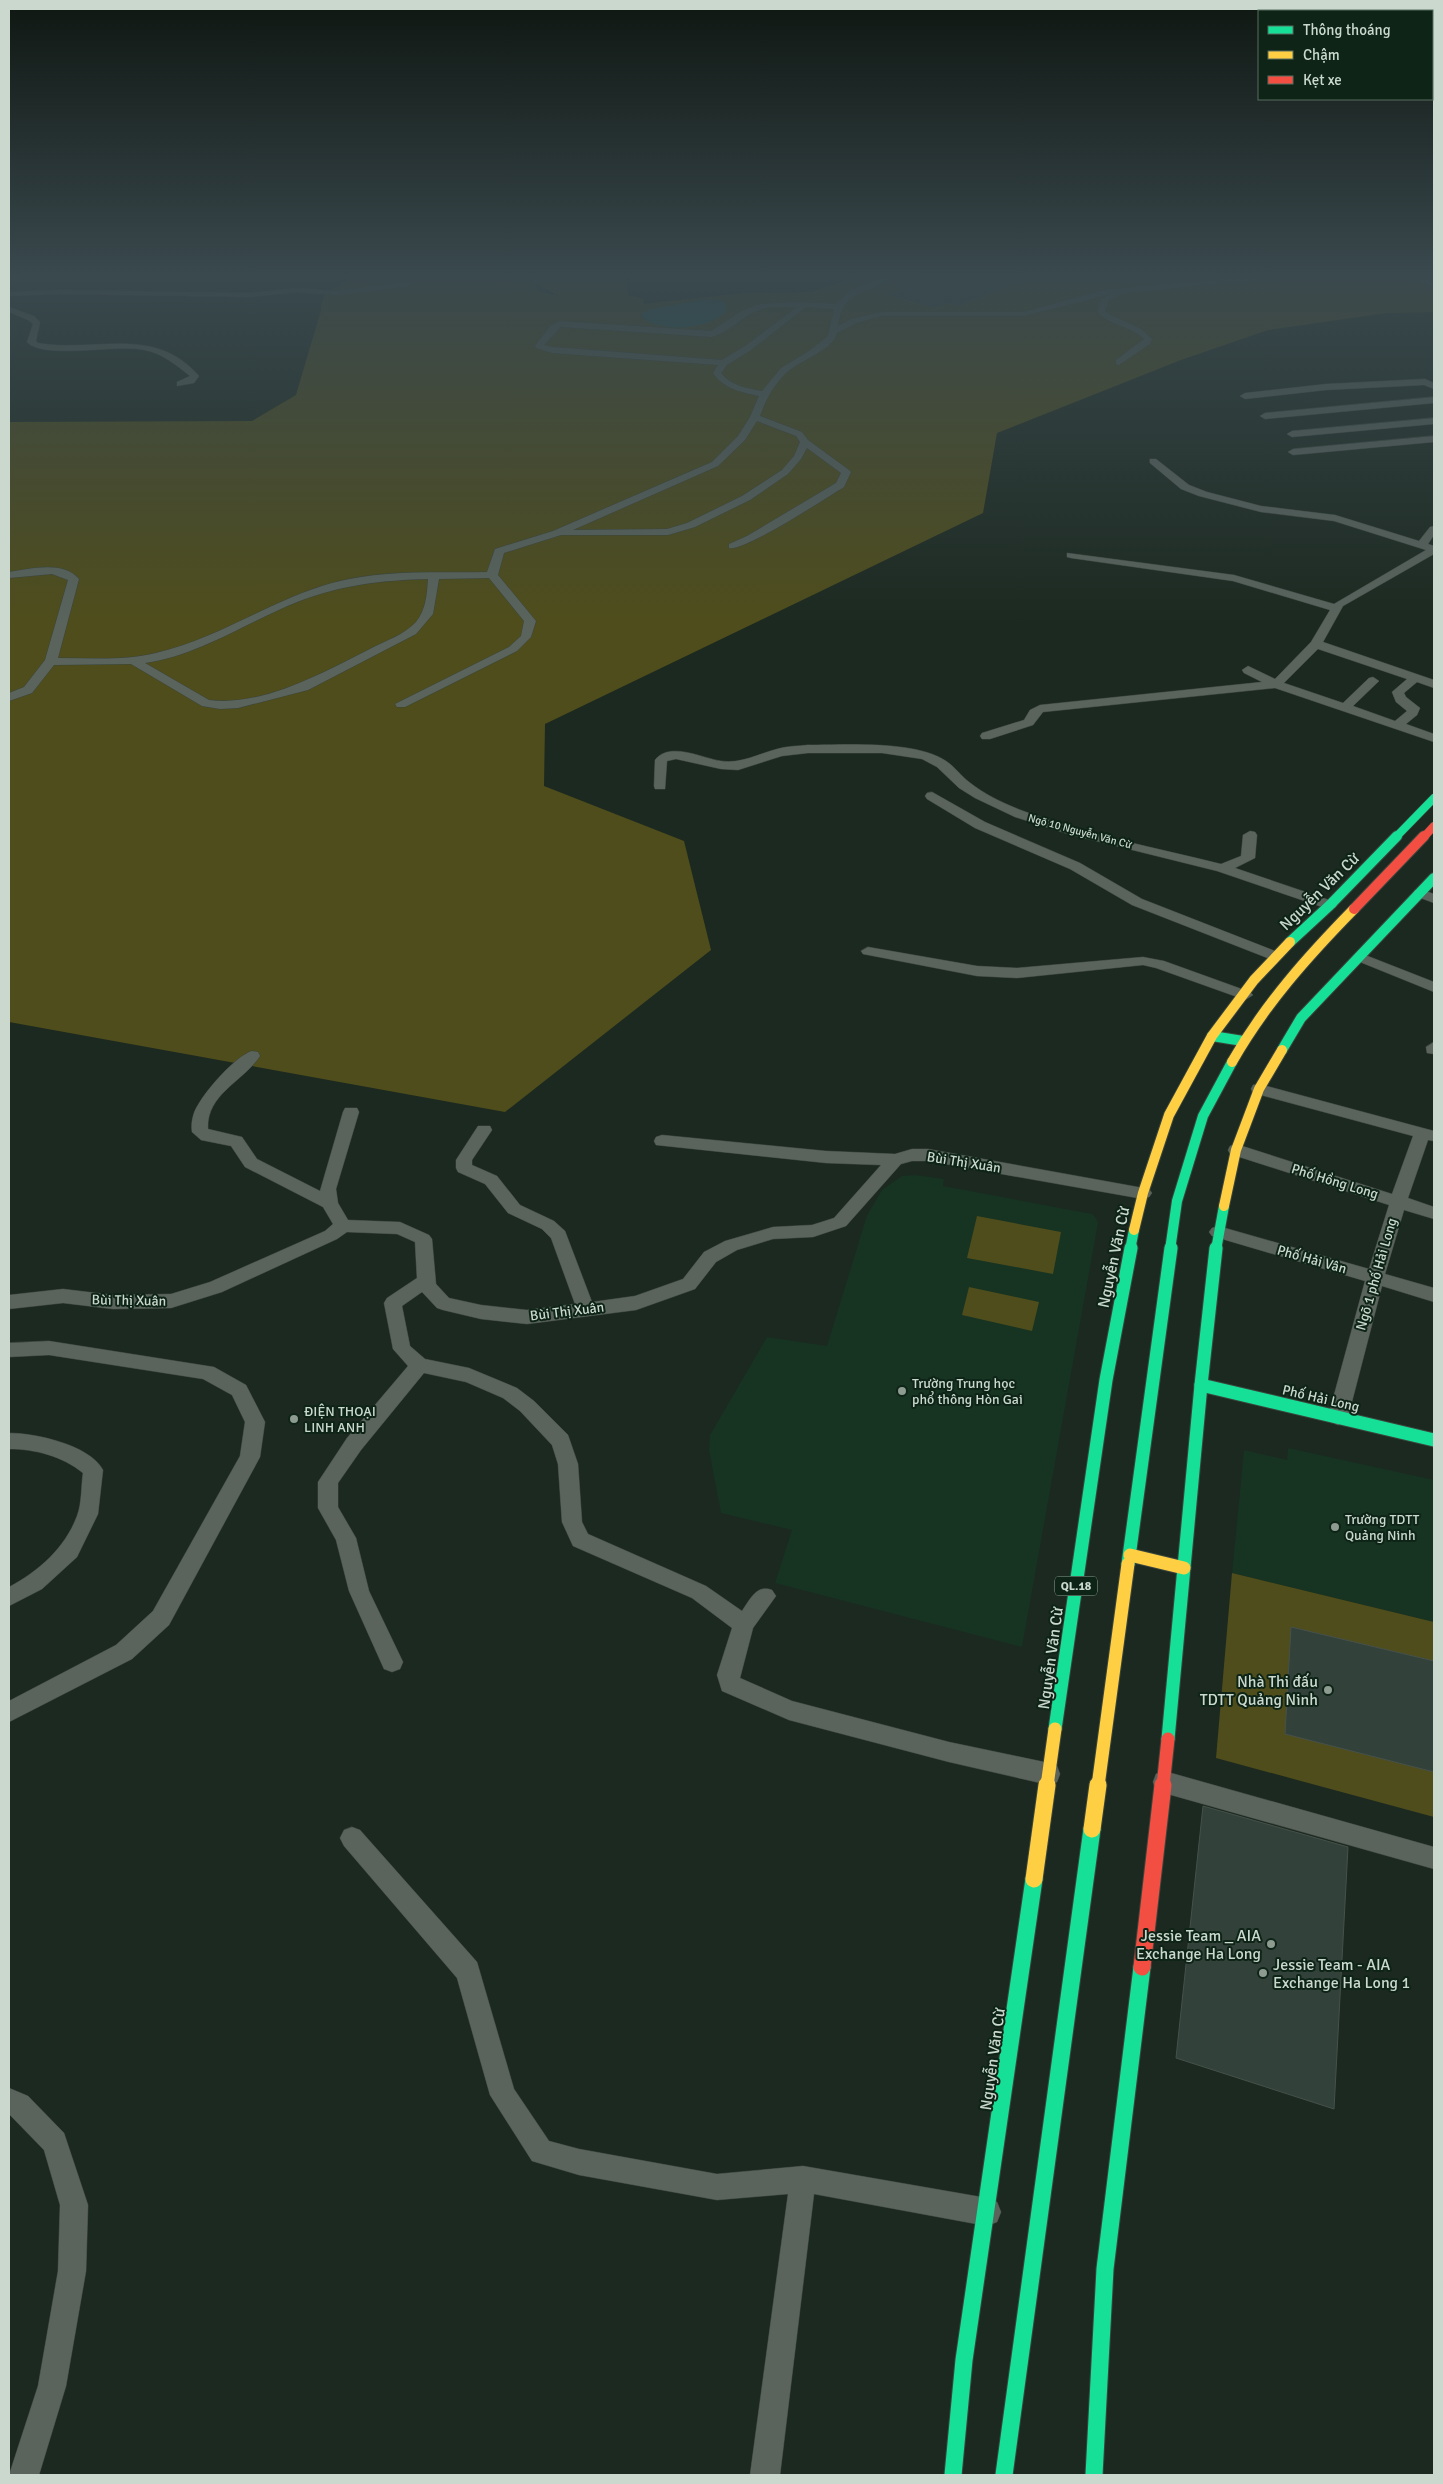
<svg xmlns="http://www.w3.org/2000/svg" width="1443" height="2484" font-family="Signika,sans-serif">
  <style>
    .built { fill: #173322 }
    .green { fill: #4f4d1b }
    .water { fill: #1d5e62 }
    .building { fill: #33413b; stroke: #45514b }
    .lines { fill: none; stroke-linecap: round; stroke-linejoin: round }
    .street-casing { stroke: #3a453d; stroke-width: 1 }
    .fast-far3-casing { stroke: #3a453d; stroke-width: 9 }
    .fast-far2-casing { stroke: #3a453d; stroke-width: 12 }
    .fast-far1-casing { stroke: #3a453d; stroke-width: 15 }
    .fast-casing { stroke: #3a453d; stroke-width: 19 }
    .slow-far2-casing { stroke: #3a453d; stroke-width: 12 }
    .slow-far1-casing { stroke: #3a453d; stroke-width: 15 }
    .slow-casing { stroke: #3a453d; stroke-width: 19 }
    .jam-far3-casing { stroke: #3a453d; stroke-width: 9 }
    .jam-far2-casing { stroke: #3a453d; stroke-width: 12 }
    .jam-far1-casing { stroke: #3a453d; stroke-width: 15 }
    .jam-casing { stroke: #3a453d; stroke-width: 19 }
    .street { fill: #5a645d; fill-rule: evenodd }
    .fast-far3 { stroke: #16e098; stroke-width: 8 }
    .fast-far2 { stroke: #16e098; stroke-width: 10 }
    .fast-far1 { stroke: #16e098; stroke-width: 13 }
    .fast { stroke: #16e098; stroke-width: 17 }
    .slow-far2 { stroke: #ffcf43; stroke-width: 10 }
    .slow-far1 { stroke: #ffcf43; stroke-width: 13 }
    .slow { stroke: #ffcf43; stroke-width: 17 }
    .jam-far3 { stroke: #f24e42; stroke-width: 8 }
    .jam-far2 { stroke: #f24e42; stroke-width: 10 }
    .jam-far1 { stroke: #f24e42; stroke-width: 13 }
    .jam { stroke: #f24e42; stroke-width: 17 }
    .poi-dot { fill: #8d9b91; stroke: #0d2416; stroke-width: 2 }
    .labels { text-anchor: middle; stroke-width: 4; stroke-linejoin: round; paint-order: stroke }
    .far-street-label { font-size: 11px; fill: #cad8ce; stroke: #0d2416 }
    .shield { fill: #0d2416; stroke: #91a297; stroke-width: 1 }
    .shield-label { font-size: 12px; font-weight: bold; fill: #cad8ce }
    .street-label { font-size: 14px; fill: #cad8ce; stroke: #0d2416 }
    .poi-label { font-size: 14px; fill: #cad8ce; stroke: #0d2416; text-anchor: start }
    .near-street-label { font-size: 16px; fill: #cad8ce; stroke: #0d2416 }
    .near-poi-label { font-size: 16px; fill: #cad8ce; stroke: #0d2416; text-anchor: end }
  </style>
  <rect width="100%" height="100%" fill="#1c2920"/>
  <!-- built -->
  <g class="built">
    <polygon points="915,1175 944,1179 943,1186 1092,1214 1096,1218 1098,1223 1022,1647 775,1583 792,1530 721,1513 709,1450 710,1435 767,1337 827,1346 867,1215 882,1190 902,1176"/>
    <polygon points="1288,1448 1434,1480 1434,1622 1232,1573 1244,1450 1287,1460"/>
  </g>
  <!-- green -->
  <g class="green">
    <path d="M349,278h179l12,14 19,4 -25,-13 -1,-5h93l2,17 16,4 -1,5 103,-11 64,-1 46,-14h578v34l-47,1 -119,17 -87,30 -184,73 -14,80 -438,211 -1,62 140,55 27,109 -206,162 -496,-90v-600l243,-1 44,-26 25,-85c2,-26 16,-17 28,-32z"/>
    <polygon points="977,1216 1061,1232 1053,1274 967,1258"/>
    <polygon points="969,1287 1039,1302 1032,1331 962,1315"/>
    <polygon points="1232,1573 1434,1622 1434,1817 1216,1758"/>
  </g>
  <!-- water -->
  <path class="water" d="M704,299l16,1 5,3 1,9c-20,18 -62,21 -84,6l-1,-4 7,-4z"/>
  <!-- building -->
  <g class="building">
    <polygon points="916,278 1027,278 960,306 947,303 934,308 889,295 903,290 894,287"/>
    <polygon points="1291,1627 1434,1661 1434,1772 1285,1734"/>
    <polygon points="1203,1806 1348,1847 1334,2109 1176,2058"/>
  </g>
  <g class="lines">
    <!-- street casing -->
    <g class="street-casing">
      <g id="street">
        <polygon points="9,278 24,278 9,281"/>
        <path d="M879,278h12c-24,18 -48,10 -53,48l13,-7 30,-7h143l80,-22 124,-12h32l-4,2 -132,13 -15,7 -4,11 4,3 32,15 11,10 -2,5 -31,21 -3,-1v-4l28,-21c-13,-13 -33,-13 -46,-26l3,-14 10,-5 -87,22h-143l-24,7 -20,10c-2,16 -40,29 -51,40 -13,13 -20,26 -26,43l42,16 6,8 41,30 2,2 -7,15c-18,11 -100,65 -115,61v-4l18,-8 89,-53 5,-10 -34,-25 -6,11 -13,15 -38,26 -55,27 -27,8h-107l-57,18 -6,22 38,46 -5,16 -14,14 -112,56h-8l-2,-3 114,-57 12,-11 3,-15 -35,-43 -50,1 -6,35 -17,20 -108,56 -70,18 -18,1 -18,-3 -71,-42 -77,1 -22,28 -23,8v-8l15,-6 21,-27 23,-80 -16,-6 -43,4v-6c21,-3 54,-12 70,7l-21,79c33,0 66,3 98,-5 62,-14 115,-53 176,-70 51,-14 104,-10 155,-11l8,-23 58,-18 159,-69 26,-26 12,-19 9,-21c-18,-4 -35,-7 -46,-23l5,-8 -166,-12 -16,-5 -1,-2 15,-20 9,-5 152,10 32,-21 17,-6 34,-2 42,2 15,-14zM770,307h27l-52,39 -23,14 -169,-13 -9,-2 17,-18 151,10c23,-7 33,-26 58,-30zM806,307l28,2 -6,27 -19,15 -28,17 -19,23c-15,-3 -31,-5 -41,-18l6,-8 24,-15zM757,421l39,15 4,6 -6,14 -12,14 -40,26 -55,27 -20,6 -94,1 145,-64 27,-26zM428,579c-1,15 -2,31 -12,43 -12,13 -31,19 -46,27 -46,23 -107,58 -161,51l-64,-37c55,-8 102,-41 152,-61 43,-17 86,-22 131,-23z"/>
        <polygon points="1412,278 1423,278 1434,283 1434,288"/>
        <polygon points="407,282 411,284 410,286 337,295 297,292 250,297 60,294 9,296 9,292 60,290 250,293 297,288 337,291"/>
        <path d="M9,307l25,9 6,6 -4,19 2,2c57,10 116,-19 161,33l-5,7 -17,3v-4l13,-6c-14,-11 -28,-23 -46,-26 -27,-6 -101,10 -117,-8l6,-18 -5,-4 -19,-8z"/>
        <polygon points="1425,379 1434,383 1434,389 1424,385 1326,390 1245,399 1240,396 1245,393 1326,384"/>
        <polygon points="1434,397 1434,403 1265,419 1260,416 1265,413"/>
        <polygon points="1434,418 1434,424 1292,437 1287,434 1292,431"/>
        <polygon points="1434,436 1434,442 1293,455 1288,452 1293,449"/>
        <path d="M1150,459h6l33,26 18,7 54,14 74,9 84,26 11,-14 4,-1v9l-6,9 6,2v8l-91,52 -20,36 111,38v8l-17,-6 -13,11 2,4 14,11 -3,7 -11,9 28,10v8l-159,-54 -232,24 -10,13 -43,14h-8l-2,-3 2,-3 42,-13 6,-10 10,-5 222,-23 -18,-9 -2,-3 6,-4 27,13 36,-37 19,-32 -97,-29 -162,-23 -4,-1v-4l167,22 100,29 92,-54 -92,-29 -73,-9 -62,-16 -18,-7 -31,-26zM1318,649l89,30 -15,13 4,10 11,9 -12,10 -42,-15 26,-25 -6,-4 -4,1 -26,25 -59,-20z"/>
        <path d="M808,745c37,0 107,-5 138,16 9,6 15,15 23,21 16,13 38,23 57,30 63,23 130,36 195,52l20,-8 2,-21 7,-4 5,1 2,3 -2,23 -20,10 100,34 2,3 -2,3h-10l-108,-37 -149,-37 -53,-17 -40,-19 -16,-10 -22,-21 -15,-8 -40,-6h-74l-26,3 -44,14 -17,-1 -45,-10 -9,2 -2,28h-10l-1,-3 1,-26c14,-19 47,-2 66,1 20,3 37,-7 56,-12 10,-3 21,-3 31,-4z"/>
        <polygon points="932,792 985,822 1080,863 1142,899 1280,953 1282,956 1280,959 1270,959 1132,905 1070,869 975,828 927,799 925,796 927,793"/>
        <polygon points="1420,889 1434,894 1434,903 1415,896 1413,893 1415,890"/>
        <polygon points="868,947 977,966 1017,968 1143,957 1164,961 1250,992 1253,995 1245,1000 1240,998 1156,968 1143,965 1017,978 977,976 863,954 861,951"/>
        <polygon points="1360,953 1434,982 1434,992 1355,960 1353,957"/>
        <polygon points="1434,1042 1434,1054 1427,1053 1426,1047"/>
        <path d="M252,1051l6,1 2,4c-16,25 -54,38 -52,73l34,8 15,22 63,32 23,-79 2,-4h12l2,4 -23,77 2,14 10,17 52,2 29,13 3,4 4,45 13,14 32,7 46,5 48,-6 -24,-66 -9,-9 -34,-16 -23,-29 -27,-12 -2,-4v-8l22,-34h12l2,4 -20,30v5l25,11 23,29 34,16 11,10 27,71 43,-6 48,-17 21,-27 21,-11 48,-14 39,-2 22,-7 47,-53 -55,-2 -170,-18 -2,-4 2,-4 6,-2 164,16 69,3 17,-5h16l221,40 3,4 -3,4 -6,2 -215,-38h-16l-11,3 -55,62 -33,11 -40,2 -36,11 -21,12 -21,27 -59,21 -109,14 -46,-5 -38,-9 -6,-2 -15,-16 -20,14 8,40 15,13 44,9 48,20 17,13 34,34 10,29 4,58 6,12 118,52 36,25c8,-12 15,-27 30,-21l4,6 -23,32 -13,50 52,23 157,41 100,21 8,3 3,8 -3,8 -8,3 -100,-23 -160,-42 -67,-29 -5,-16 15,-47 -40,-30 -119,-52 -11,-24 -4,-58 -6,-19 -32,-34 -17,-13 -37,-16 -42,-9 -63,77 -23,33v24l18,31 13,53 34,71 -3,7 -8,3 -8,-3 -35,-78 -13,-51 -18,-32v-26l29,-44 61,-72 -15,-17 -9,-46 3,-5 30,-20 -2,-36 -18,-8 -50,-2 -10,7 -115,53 -51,16 -58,1 -50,-6 -54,6v-14l54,-6 50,6 58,-1 39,-12 115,-51 8,-7 -10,-17 -78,-40 -14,-21 -30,-6 -9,-8c-1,-7 0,-13 2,-19 6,-17 41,-57 58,-62z"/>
        <polygon points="1259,1084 1434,1131 1434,1141 1428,1140 1408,1198 1434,1207 1434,1219 1404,1210 1385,1274 1434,1288 1434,1302 1382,1286 1348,1417 1345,1422 1338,1425 1331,1422 1328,1417 1365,1281 1212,1236 1209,1232 1212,1228 1218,1226 1369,1269 1389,1205 1230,1154 1228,1150 1230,1146 1236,1144 1392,1194 1413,1136 1253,1093 1251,1089 1253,1085"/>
        <polygon points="49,1341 214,1367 246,1385 265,1422 260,1457 169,1625 132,1659 9,1722 9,1701 116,1645 153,1611 240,1456 245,1422 232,1395 203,1379 49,1355 9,1357 9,1343"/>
        <path d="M9,1433c26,0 81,12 94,37l-5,44 -21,43 -35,32 -33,17v-19c30,-16 56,-39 68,-71 5,-13 4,-30 6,-43 -21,-17 -48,-24 -74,-24z"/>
        <polygon points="1164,1771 1434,1847 1434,1869 1164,1793 1156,1790 1153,1782 1156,1774"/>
        <polygon points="352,1827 360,1830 477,1962 514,2089 549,2141 579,2149 717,2174 803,2166 987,2198 997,2202 1001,2212 997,2222 987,2226 814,2194 780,2475 750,2475 788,2194 717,2200 579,2175 532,2161 490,2095 457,1978 344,1846 340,1838 344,1830"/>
        <polygon points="9,2088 28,2096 64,2133 88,2205 86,2271 66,2386 39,2475 9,2475 38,2386 58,2271 60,2205 44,2150 9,2114"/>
      </g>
    </g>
    <!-- fast-far3 casing -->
    <g class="fast-far3-casing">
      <polyline id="fast-far3" points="1395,838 1434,798"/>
    </g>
    <!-- fast-far2 casing -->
    <g class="fast-far2-casing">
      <g id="fast-far2">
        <polyline points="1290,942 1330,905 1397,836"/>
        <polyline points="1212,1036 1243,1041"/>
        <polyline points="1282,1050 1301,1018 1434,878"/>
        <polyline points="1130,1250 1134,1230"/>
        <polyline points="1170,1250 1177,1201 1203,1116 1232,1062"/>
        <polyline points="1216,1250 1224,1206"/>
      </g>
    </g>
    <!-- fast-far1 casing -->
    <g class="fast-far1-casing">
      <g id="fast-far1">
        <polyline points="1201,1385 1434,1440"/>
        <polyline points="1128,1564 1171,1248"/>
        <polyline points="1055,1729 1106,1380 1131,1248"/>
        <polyline points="1168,1739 1201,1385 1216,1248"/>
      </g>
    </g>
    <!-- fast casing -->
    <g class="fast-casing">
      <g id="fast">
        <polyline points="953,2475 964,2360 1034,1879"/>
        <polyline points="1004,2475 1092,1829"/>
        <polyline points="1094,2475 1105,2269 1142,1967"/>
      </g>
    </g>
    <!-- slow-far2 casing -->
    <g class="slow-far2-casing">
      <g id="slow-far2">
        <path d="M1232,1062c33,-58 76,-106 122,-153"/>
        <polyline points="1224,1206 1236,1150 1259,1089 1282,1050"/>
        <polyline points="1134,1230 1143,1193 1169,1115 1212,1036 1254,980 1290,942"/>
      </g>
    </g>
    <!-- slow-far1 casing -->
    <g class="slow-far1-casing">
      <g id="slow-far1">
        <polyline points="1130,1555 1184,1568"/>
        <polyline points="1047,1786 1055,1729"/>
        <polyline points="1098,1786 1128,1564"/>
      </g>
    </g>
    <!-- slow casing -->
    <g class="slow-casing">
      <g id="slow">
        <polyline points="1092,1829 1098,1785"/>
        <polyline points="1034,1879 1047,1785"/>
      </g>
    </g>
    <!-- jam-far3 casing -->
    <g class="jam-far3-casing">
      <polyline id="jam-far3" points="1423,838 1434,826"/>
    </g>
    <!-- jam-far2 casing -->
    <g class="jam-far2-casing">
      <polyline id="jam-far2" points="1354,909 1424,836"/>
    </g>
    <!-- jam-far1 casing -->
    <g class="jam-far1-casing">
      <polyline id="jam-far1" points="1163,1786 1168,1739"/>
    </g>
    <!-- jam casing -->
    <g class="jam-casing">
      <polyline id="jam" points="1142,1967 1163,1785"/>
    </g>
    <!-- street -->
    <use href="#street" class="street"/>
    <!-- fast-far3 -->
    <use href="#fast-far3" class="fast-far3"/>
    <!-- fast-far2 -->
    <use href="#fast-far2" class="fast-far2"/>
    <!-- fast-far1 -->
    <use href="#fast-far1" class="fast-far1"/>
    <!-- fast -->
    <use href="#fast" class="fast"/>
    <!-- slow-far2 -->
    <use href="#slow-far2" class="slow-far2"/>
    <!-- slow-far1 -->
    <use href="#slow-far1" class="slow-far1"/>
    <!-- slow -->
    <use href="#slow" class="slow"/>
    <!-- jam-far3 -->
    <use href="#jam-far3" class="jam-far3"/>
    <!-- jam-far2 -->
    <use href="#jam-far2" class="jam-far2"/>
    <!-- jam-far1 -->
    <use href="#jam-far1" class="jam-far1"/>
    <!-- jam -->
    <use href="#jam" class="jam"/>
  </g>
  <!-- sky -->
  <linearGradient id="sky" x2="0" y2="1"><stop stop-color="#0f1712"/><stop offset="0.44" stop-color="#3a494e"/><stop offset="1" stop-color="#3a494e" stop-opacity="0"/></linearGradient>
  <rect width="1443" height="626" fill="url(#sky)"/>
  <!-- markers -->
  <g class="poi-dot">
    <circle cx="902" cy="1391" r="5"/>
    <circle cx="294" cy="1419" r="5"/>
    <circle cx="1335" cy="1527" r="5"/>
    <circle cx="1328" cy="1690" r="5"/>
    <circle cx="1271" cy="1944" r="5"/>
    <circle cx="1263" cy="1973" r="5"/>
  </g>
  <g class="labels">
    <!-- far-street labels -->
    <g class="far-street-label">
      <text transform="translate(1080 831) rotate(15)" y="4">Ngõ 10 Nguyễn Văn Cừ</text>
    </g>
    <!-- shield labels -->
    <rect class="shield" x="1055" y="1576.5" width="42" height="19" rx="4"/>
    <g class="shield-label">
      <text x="1076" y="1590">QL.18</text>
    </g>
    <!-- street labels -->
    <g class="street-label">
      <text transform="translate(964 1162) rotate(9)" y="5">Bùi Thị Xuân</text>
      <text transform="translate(1335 1181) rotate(17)" y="5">Phố Hồng Long</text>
      <text transform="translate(1312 1259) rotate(16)" y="5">Phố Hải Vân</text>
      <text transform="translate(1376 1274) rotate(-74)" y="5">Ngõ 1 phố Hải Long</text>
      <text transform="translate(129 1300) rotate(1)" y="5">Bùi Thị Xuân</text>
      <text transform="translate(567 1311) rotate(-7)" y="5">Bùi Thị Xuân</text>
      <text transform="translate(1321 1398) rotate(13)" y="5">Phố Hải Long</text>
    </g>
    <!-- poi labels -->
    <g class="poi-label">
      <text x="912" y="1388">Trường Trung học<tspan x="912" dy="16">phổ thông Hòn Gai</tspan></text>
      <text x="304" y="1416">ĐIỆN THOẠI<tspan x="304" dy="16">LINH ANH</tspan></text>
      <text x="1345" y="1524">Trường TDTT<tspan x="1345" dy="16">Quảng Ninh</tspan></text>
    </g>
    <!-- near-street labels -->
    <g class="near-street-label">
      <text transform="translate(1319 891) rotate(-44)" y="6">Nguyễn Văn Cừ</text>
      <text transform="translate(1113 1257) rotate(-78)" y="6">Nguyễn Văn Cừ</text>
      <text transform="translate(1050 1658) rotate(-82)" y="6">Nguyễn Văn Cừ</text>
      <text transform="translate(992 2059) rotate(-82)" y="6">Nguyễn Văn Cừ</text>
    </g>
    <!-- near-poi labels -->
    <g class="near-poi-label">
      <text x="1318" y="1687">Nhà Thi đấu<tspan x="1318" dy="18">TDTT Quảng Ninh</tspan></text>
      <text x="1261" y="1941">Jessie Team _ AIA<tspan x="1261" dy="18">Exchange Ha Long</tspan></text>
      <text x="1273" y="1970" text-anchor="start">Jessie Team - AIA<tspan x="1273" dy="18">Exchange Ha Long 1</tspan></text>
    </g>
  </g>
  <!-- border -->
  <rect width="1443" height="2484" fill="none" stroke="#cad8ce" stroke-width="20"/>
  <!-- legend -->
  <rect x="1258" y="10" width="175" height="90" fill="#0d2416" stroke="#596c60"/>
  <rect x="1268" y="26" width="25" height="8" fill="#16e098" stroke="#596c60"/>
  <text x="1303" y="35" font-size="15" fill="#cad8ce">Thông thoáng</text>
  <rect x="1268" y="51" width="25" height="8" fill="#ffcf43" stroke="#596c60"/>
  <text x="1303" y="60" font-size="15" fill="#cad8ce">Chậm</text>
  <rect x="1268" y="76" width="25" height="8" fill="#f24e42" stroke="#596c60"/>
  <text x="1303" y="85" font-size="15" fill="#cad8ce">Kẹt xe</text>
</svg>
